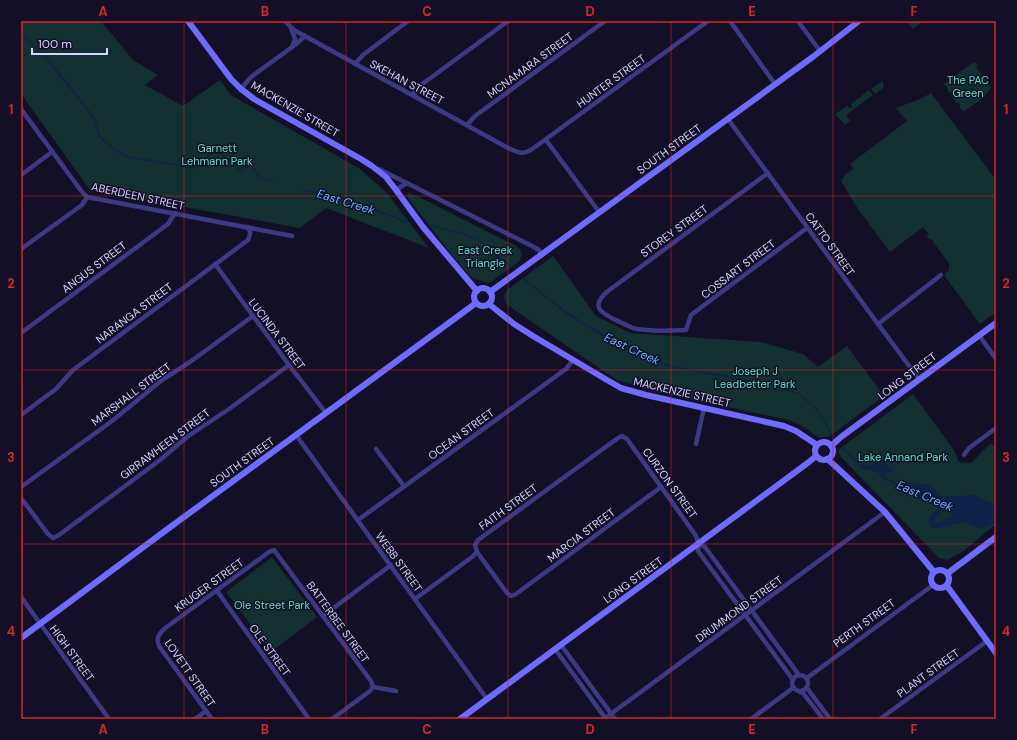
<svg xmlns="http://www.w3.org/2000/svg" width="1017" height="740" font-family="'DM Sans',sans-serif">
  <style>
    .green { fill: #12302f }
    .water { fill: #0c2248; fill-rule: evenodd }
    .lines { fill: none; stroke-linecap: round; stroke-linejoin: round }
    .stream { stroke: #0c2248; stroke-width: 1.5 }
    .street { stroke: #3d3a85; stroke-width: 4.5 }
    .secondary { stroke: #6f6bff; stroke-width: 6 }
    .grid { fill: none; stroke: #d62828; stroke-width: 1; stroke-opacity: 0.55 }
    .labels { text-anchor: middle; stroke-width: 3; stroke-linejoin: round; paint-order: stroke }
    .street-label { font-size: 11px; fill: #d9d4ff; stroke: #130f26 }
    .park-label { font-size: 11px; fill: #5fe0c0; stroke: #130f26 }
    .water-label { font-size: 12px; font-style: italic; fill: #62b6ff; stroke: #130f26 }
    .neatline { fill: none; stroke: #d62828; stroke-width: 1.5 }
    .grid-label { font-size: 13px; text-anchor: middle; font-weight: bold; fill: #d62828 }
  </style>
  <rect width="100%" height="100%" fill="#130f26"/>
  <!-- green -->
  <g class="green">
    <polygon points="21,21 101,21 133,60 158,75 145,85 183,106 220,80 231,95 360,169 386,192 429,248 326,208 300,228 90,190 21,94"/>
    <polygon points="907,21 923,21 913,29"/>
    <polygon points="975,62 978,65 976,67 991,88 983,98 963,112 959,106 960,105 958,102 957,103 951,96 952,95 951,92 949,93 946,86 944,84 972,63 972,64"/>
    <polygon points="882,81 884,85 882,89 875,94 871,89"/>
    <polygon points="869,90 873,95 846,115 850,121 845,125 835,114 847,106 850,108 852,107 851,104"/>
    <polygon points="931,93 996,180 996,312 980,324 944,275 949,270 949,264 947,261 932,240 926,237 929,234 923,227 890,252 858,209 841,181 845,175 853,169 850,164 907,121 896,108 920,99"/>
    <path d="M409,193l6,2 101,51c7,5 7,10 2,16l-27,20 -3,1 -16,-5 -16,-18 -48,-62 -1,-4z"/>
    <path d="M553,256l43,60 34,17 131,9 42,12 15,13 29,-21 37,50 -54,40 -11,2 -17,-12 -14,-6 -131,-28 -42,-13 -109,-75c-3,-6 -2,-10 2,-15z"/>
    <polygon points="913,394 954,450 959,462 971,463 991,443 996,449 996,524 961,553 947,560 939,558 840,456 838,450"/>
    <polygon points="272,557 317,617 271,652 226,592"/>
  </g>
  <!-- water -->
  <g class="water">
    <path d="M875,461l18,7v3l-1,2 -5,-1 -2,1v3l2,2v3c-6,-3 -6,-6 -10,-9 -5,-3 -11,-1 -17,-4l1,-3 2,-1 6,2z"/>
    <path d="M898,482l20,1 13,3 11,11 31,-2 23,10v17c-8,5 -14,8 -23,4 -4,-2 -8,-4 -12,-3 -7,0 -34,12 -32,-2 1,-6 4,-9 9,-12v-3c-6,-6 -10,-3 -17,-6 -10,-4 -17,-10 -25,-16zM944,510l5,1 5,3 -1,2c-6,2 -11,7 -18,6v-3z"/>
  </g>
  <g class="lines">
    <!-- stream -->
    <g class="stream">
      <polyline points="21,33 49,61 95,119 99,136 116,151 129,157 195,168 212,152 221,153 228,161 234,164 238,170 241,171 249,164 253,167 260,178 274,181"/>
      <polyline points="304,190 346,199 410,223"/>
      <polyline points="433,226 460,233 479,240 511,267"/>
      <polyline points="523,278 565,312 607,338 649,359 674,367 777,386 799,394 816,409 822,417 832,435"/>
      <polyline points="842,448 861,466"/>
      <polyline points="887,479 896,484"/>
    </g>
    <!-- street -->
    <g class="street">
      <path d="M285,21l9,9 11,6 203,112c13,6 16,7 27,-1l173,-126"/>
      <polyline points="730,21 775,84"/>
      <polyline points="798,21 820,51"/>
      <polyline points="291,28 295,39 292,47"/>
      <polyline points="355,64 363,55 408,21"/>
      <polyline points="241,89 251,77 295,45 305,36"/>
      <polyline points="413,95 416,90 421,85 508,21"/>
      <polyline points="21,109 82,192 87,197 292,236"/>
      <polyline points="728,119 878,324 919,379"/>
      <polyline points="467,125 475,116 605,21"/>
      <polyline points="546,140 600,213"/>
      <polyline points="379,169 532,246 539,250 542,255"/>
      <path d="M768,173l-160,118c-20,17 -5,23 12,31 5,2 11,6 17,7 14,2 34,2 49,1l5,-15 116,-87"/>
      <polyline points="21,175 52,152"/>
      <polyline points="396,190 407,183"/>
      <polyline points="21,249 82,205 87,197"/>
      <polyline points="215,264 289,365 326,413"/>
      <polyline points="878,324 941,275"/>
      <polyline points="21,333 168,224 175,213"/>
      <polyline points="979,335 996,359"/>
      <path d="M21,415l35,-26 17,-19 175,-130c2,-5 4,-9 -1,-13"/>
      <polyline points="296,435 487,699"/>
      <polyline points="696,444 704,408"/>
      <polyline points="376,449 404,486"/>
      <polyline points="964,455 969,448 996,428"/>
      <polyline points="21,487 112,421 162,380 190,362 253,316"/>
      <polyline points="21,498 48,534 53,538 59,535 160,460 187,437 229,409 289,365"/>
      <polyline points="358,520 566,369 573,360"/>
      <polyline points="699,544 705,547 799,675"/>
      <polyline points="477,552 507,593 511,596 516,594 661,487"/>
      <polyline points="217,591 309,719"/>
      <polyline points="21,597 109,719"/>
      <path d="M415,599l57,-42 5,-5 -2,-7 3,-5 140,-102 4,-2 5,3 67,94c4,6 5,10 4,18l93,126 2,3"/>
      <polyline points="323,616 391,565"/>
      <polyline points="561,645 615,719"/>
      <polyline points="555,649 606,719"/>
      <circle cx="800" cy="683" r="8"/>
      <polyline points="807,678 933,585"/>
      <polyline points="807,688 830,719"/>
      <polyline points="800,692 803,693 823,719"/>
      <polyline points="195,719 206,711"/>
      <path d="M212,719l-53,-73c-3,-8 0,-12 5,-17l105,-77 5,-2 3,4 94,127 2,6 23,4"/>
      <polyline points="332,719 370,691 373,687"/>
      <polyline points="604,719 885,512"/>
      <polyline points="751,719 793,688"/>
      <polyline points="880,719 987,641"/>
    </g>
    <!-- secondary -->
    <g class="secondary">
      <polyline points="188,21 231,79 241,89 254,99 361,159 372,166 386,177 396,190 423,227 477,291"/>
      <circle cx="483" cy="297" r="9"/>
      <polyline points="490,292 814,56 859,21"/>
      <polyline points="489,304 514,324 533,336 607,380 621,388 646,395 784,426 796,431 817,445"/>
      <circle cx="824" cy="451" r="9"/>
      <polyline points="831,446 841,437 996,323"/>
      <polyline points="827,459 833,464 885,512 934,572"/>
      <circle cx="940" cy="579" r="9"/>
      <polyline points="948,573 996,537"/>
      <polyline points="947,586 996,653"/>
      <polyline points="21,638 169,528 476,303"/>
      <polyline points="460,719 809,462 816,456"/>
    </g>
  </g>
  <!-- grid -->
  <path class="grid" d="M184,21v698M346,21v698M508,21v698M671,21v698M833,21v698M21,196h975M21,370h975M21,544h975"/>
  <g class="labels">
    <!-- street labels -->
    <g class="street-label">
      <text transform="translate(530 65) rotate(-36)" y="4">MCNAMARA STREET</text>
      <text transform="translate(611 81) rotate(-36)" y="4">HUNTER STREET</text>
      <text transform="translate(407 82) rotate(28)" y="4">SKEHAN STREET</text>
      <text transform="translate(295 109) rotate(30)" y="4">MACKENZIE STREET</text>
      <text transform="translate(669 149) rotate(-36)" y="4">SOUTH STREET</text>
      <text transform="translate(138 196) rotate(12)" y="4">ABERDEEN STREET</text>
      <text transform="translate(674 231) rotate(-36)" y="4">STOREY STREET</text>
      <text transform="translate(830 244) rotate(54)" y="4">CATTO STREET</text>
      <text transform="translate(94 267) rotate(-37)" y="4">ANGUS STREET</text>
      <text transform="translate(738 269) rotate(-37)" y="4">COSSART STREET</text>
      <text transform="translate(134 313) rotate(-37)" y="4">NARANGA STREET</text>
      <text transform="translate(277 334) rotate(53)" y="4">LUCINDA STREET</text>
      <text transform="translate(907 376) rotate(-37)" y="4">LONG STREET</text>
      <text transform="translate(682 392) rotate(13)" y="4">MACKENZIE STREET</text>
      <text transform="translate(131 394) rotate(-37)" y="4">MARSHALL STREET</text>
      <text transform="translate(461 434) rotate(-36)" y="4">OCEAN STREET</text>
      <text transform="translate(165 444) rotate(-37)" y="4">GIRRAWHEEN STREET</text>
      <text transform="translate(242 462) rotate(-36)" y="4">SOUTH STREET</text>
      <text transform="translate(670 483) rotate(54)" y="4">CURZON STREET</text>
      <text transform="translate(508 507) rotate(-36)" y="4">FAITH STREET</text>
      <text transform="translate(581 535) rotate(-37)" y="4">MARCIA STREET</text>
      <text transform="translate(399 562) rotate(54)" y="4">WEBB STREET</text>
      <text transform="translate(633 580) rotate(-36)" y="4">LONG STREET</text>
      <text transform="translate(209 585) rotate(-36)" y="4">KRUGER STREET</text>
      <text transform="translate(739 609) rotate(-36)" y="4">DRUMMOND STREET</text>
      <text transform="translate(338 622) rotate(54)" y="4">BATTERBEE STREET</text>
      <text transform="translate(864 623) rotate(-36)" y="4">PERTH STREET</text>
      <text transform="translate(270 650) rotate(54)" y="4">OLE STREET</text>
      <text transform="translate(72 653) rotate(54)" y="4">HIGH STREET</text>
      <text transform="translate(190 673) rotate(55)" y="4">LOVETT STREET</text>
      <text transform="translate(928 673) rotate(-36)" y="4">PLANT STREET</text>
    </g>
    <!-- park labels -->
    <g class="park-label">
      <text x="968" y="84">The PAC<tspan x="968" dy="13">Green</tspan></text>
      <text x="217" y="152">Garnett<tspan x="217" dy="13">Lehmann Park</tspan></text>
      <text x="485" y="254">East Creek<tspan x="485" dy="13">Triangle</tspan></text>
      <text x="755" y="375">Joseph J<tspan x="755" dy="13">Leadbetter Park</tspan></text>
      <text x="903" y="461">Lake Annand Park</text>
      <text x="272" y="609">Ole Street Park</text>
    </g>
    <!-- water labels -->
    <g class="water-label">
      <text transform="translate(346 202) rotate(17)" y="4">East Creek</text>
      <text transform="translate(632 349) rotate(25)" y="4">East Creek</text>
      <text transform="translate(925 496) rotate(23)" y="4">East Creek</text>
    </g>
  </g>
  <!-- border -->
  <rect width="1017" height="740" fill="none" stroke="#130f26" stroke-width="44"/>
  <!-- scale -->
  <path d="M32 48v6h75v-6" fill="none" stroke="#d9d4ff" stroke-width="2"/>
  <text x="38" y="48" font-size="12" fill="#d9d4ff" stroke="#130f26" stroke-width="3" paint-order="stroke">100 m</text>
  <rect x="22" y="22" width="973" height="696" class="neatline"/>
  <g class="grid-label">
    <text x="103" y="16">A</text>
    <text x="265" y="16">B</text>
    <text x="427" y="16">C</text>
    <text x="590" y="16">D</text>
    <text x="752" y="16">E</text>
    <text x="914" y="16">F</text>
    <text x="11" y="114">1</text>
    <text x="1006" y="114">1</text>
    <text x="11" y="288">2</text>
    <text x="1006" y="288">2</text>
    <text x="11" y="462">3</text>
    <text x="1006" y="462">3</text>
    <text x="11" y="636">4</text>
    <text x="1006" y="636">4</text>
    <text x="103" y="734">A</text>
    <text x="265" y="734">B</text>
    <text x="427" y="734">C</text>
    <text x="590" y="734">D</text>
    <text x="752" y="734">E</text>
    <text x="914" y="734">F</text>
  </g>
</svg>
